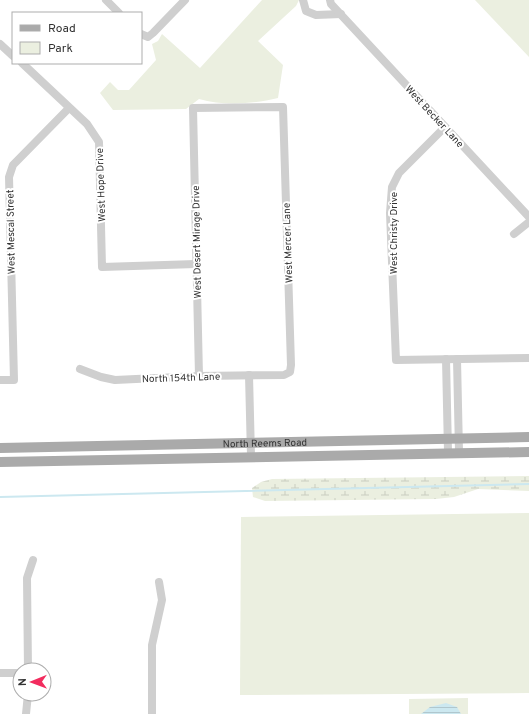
<svg xmlns="http://www.w3.org/2000/svg" width="529" height="714" font-family="Overpass,sans-serif">
  <style>
    .green { fill: #ebefe0 }
    .wetland { fill: url(#wetland-marsh) }
    .water { fill: url(#water-rules) }
    .lines { fill: none; stroke-linecap: round; stroke-linejoin: round }
    .stream { stroke: #cce8f0; stroke-width: 2 }
    .minor { stroke: #cfcfcf; stroke-width: 8 }
    .major { stroke: #aaa; stroke-width: 10 }
    .labels { text-anchor: middle; stroke-width: 4; stroke-linejoin: round; paint-order: stroke }
    .street-label { font-size: 10px; fill: #323232; stroke: #fff }
  </style>
  <defs>
    <pattern id="wetland-marsh" width="20" height="14" patternUnits="userSpaceOnUse"><rect width="20" height="14" fill="#ebefe0"/><path d="M1 5h8M5 5V1M11 12h8M15 12V8" fill="none" stroke="#cacdc1"/></pattern>
    <pattern id="water-rules" width="6" height="5" patternUnits="userSpaceOnUse"><rect width="6" height="5" fill="#cce8f0"/><path d="M0 2.5h6" fill="none" stroke="#b0c7ce"/></pattern>
  </defs>
  <rect width="100%" height="100%" fill="#fff"/>
  <!-- green -->
  <g class="green">
    <path d="M262,0h37l-3,6 -38,35 25,24 -5,33c-24,6 -55,8 -79,1l-13,10 -73,1 -13,-17 10,-11 8,8h11l27,-30 -4,-16 6,-3 4,-7 38,34z"/>
    <polygon points="475,0 529,0 529,57"/>
    <polygon points="529,513 529,693 240,695 241,517"/>
    <polygon points="468,698 468,714 409,714 409,699"/>
  </g>
  <!-- wetland -->
  <polygon class="wetland" points="529,476 529,491 478,489 454,497 436,499 265,501 253,497 252,488 261,482 272,479"/>
  <!-- water -->
  <polygon class="water" points="446,703 457,707 461,714 421,714 430,707"/>
  <g class="lines">
    <!-- stream -->
    <polyline class="stream" points="0,497 529,484"/>
    <!-- minor -->
    <g class="minor">
      <polyline points="106,0 119,13"/>
      <polyline points="303,0 306,11 316,15 341,14"/>
      <polyline points="330,0 331,4 529,217"/>
      <polyline points="141,34 148,37 153,33 185,0"/>
      <polyline points="0,44 13,56"/>
      <polyline points="22,63 87,124 99,142 102,267 196,264"/>
      <polyline points="445,127 399,173 392,187 390,213 396,360 529,358"/>
      <polyline points="514,234 529,222"/>
      <polyline points="446,359 448,452"/>
      <polyline points="457,359 459,452"/>
      <polyline points="80,369 101,377 115,380 199,376 284,375 290,372 291,365 283,107 193,108 199,376"/>
      <polyline points="249,375 251,456"/>
      <polyline points="0,380 14,380 9,177 13,165 69,108"/>
      <polyline points="28,670 27,578 33,560"/>
      <polyline points="0,673 20,673"/>
      <polyline points="26,714 28,694"/>
      <polyline points="152,714 152,645 162,600 159,582"/>
    </g>
    <!-- major -->
    <g class="major">
      <path id="s1" d="M0,448l529,-11"/>
      <polyline points="0,462 529,452"/>
    </g>
  </g>
  <g class="labels">
    <!-- street labels -->
    <g class="street-label">
      <text transform="translate(435 116) rotate(47)" y="4">West Becker Lane</text>
      <text transform="translate(100 185) rotate(-92)" y="4">West Hope Drive</text>
      <text transform="translate(10 232) rotate(-91)" y="4">West Mescal Street</text>
      <text transform="translate(393 233) rotate(-90)" y="4">West Christy Drive</text>
      <text transform="translate(196 242) rotate(-91)" y="4">West Desert Mirage Drive</text>
      <text transform="translate(287 243) rotate(-92)" y="4">West Mercer Lane</text>
      <text transform="translate(181 377) rotate(-2)" y="4">North 154th Lane</text>
      <text dy="4" stroke="none"><textPath href="#s1" startOffset="265">North Reems Road</textPath></text>
    </g>
  </g>
  <!-- legend -->
  <rect x="12" y="12" width="130" height="52" fill="#ffffff" stroke="#adadad"/>
  <rect x="20" y="25" width="20" height="6" fill="#aaaaaa" stroke="#adadad"/>
  <text x="48" y="32" font-size="12" fill="#323232">Road</text>
  <rect x="20" y="42" width="20" height="12" fill="#ebefe0" stroke="#adadad"/>
  <text x="48" y="52" font-size="12" fill="#323232">Park</text>
  <!-- north arrow -->
  <g transform="translate(32 682) rotate(269)"><circle r="19" fill="#ffffff" stroke="#adadad"/>
  <path d="M0-3L7 15L0 10L-7 15Z" fill="#f22c5e"/>
  <text y="-6" font-size="11" font-weight="bold" text-anchor="middle" fill="#323232">N</text>
  </g>
</svg>
